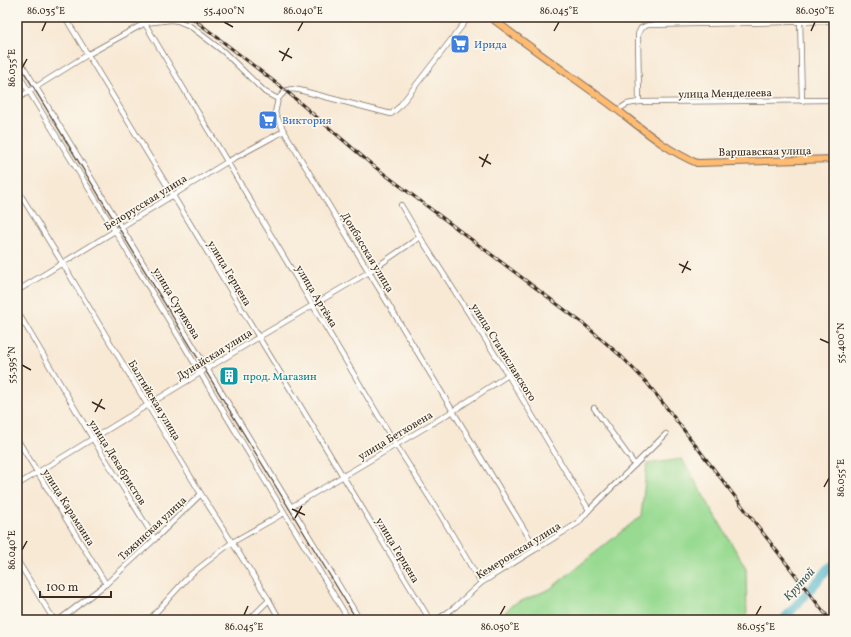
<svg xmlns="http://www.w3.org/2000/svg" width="851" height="637" font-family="Vollkorn,serif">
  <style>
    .green { fill: #98da91; stroke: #6a8258 }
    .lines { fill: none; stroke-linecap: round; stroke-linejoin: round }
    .river { stroke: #4cb2cb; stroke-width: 9 }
    .minor-casing { stroke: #7d6d5e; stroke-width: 6 }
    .major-casing { stroke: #7d6d5e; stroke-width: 8 }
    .minor { stroke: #fff; stroke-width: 4.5 }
    .major { stroke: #ffbb71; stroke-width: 6 }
    .tram { stroke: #3b2a1e; stroke-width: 1 }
    .rail-casing { stroke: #3b2a1e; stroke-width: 3 }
    .rail { stroke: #fbf7ec; stroke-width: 1.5; stroke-dasharray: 4.5; stroke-linecap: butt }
    .ticks { fill: none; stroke: #3b2a1e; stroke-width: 1.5 }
    .labels { text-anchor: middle; stroke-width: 3.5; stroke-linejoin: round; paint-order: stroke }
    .shop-label { font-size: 11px; fill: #366cbe; stroke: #fbf7ec; text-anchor: start }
    .street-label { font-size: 11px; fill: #3b2a1e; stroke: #fbf7ec }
    .culture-label { font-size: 11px; fill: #0d838f; stroke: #fbf7ec; text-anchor: start }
    .water-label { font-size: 12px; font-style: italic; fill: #415a5b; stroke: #fbf7ec }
    .neatline { fill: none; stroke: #3b2a1e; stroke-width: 1.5 }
    .ticks-label { font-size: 10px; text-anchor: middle; fill: #3b2a1e }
  </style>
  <rect width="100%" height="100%" fill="#fbf7ec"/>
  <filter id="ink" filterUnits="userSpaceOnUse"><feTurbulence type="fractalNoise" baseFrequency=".025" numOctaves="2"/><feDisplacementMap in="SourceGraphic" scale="8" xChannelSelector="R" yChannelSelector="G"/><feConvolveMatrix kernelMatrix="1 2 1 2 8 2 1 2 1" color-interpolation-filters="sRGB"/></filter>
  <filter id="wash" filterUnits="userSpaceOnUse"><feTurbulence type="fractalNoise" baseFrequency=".012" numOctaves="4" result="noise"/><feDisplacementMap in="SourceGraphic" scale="16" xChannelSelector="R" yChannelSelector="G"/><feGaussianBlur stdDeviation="0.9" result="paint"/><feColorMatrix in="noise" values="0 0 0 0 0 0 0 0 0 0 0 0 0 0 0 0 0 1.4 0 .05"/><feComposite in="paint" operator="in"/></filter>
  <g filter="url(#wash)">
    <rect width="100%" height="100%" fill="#f8e9d5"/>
    <!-- green -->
    <polygon class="green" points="682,459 746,568 747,620 498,620 512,605 550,589 641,516 647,464"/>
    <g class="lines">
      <!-- river -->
      <polyline class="river" points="783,620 831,566 834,566"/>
    </g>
  </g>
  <g filter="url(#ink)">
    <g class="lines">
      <!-- minor casing -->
      <g class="minor-casing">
        <g id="minor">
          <polyline points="65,17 430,620"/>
          <polyline points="141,17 396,445 440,514 481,583"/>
          <polyline points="800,17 802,101"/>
          <polyline points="17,56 360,620"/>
          <polyline points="17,72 115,231 349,620"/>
          <polyline points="17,99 87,55 145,23 171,20 178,21 190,26 224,52 265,92 278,99"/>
          <polyline points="278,99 275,113 284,131 536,549"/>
          <path d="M278,99c8,-9 8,-11 21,-9l92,24 8,-7 66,-85 2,-5"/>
          <polyline points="639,102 638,34 641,28 648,25 834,21"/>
          <polyline points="618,110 627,104 639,102 834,100"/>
          <polyline points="17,189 63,264 201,494 269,600 280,620"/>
          <polyline points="401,205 420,237 508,375 589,510"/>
          <polyline points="17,291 227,162 284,131"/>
          <polyline points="17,311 93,439 155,539"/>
          <polyline points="594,408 635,465"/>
          <polyline points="17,439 106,584"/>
          <polyline points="17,485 259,337 369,272 420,237"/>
          <polyline points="291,507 453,411 508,375"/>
          <polyline points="17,560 54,620"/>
          <polyline points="59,620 106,584 155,539 201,494"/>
          <polyline points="149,620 190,575 231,543 284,513"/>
          <polyline points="249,620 269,600"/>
          <polyline points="437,620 455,607 481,583 578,523 589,510 666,434"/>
        </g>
      </g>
      <!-- major casing -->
      <g class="major-casing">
        <path id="major" d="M490,17c40,30 81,59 121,88 28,21 54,45 86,58l137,-4"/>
      </g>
      <!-- minor -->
      <use href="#minor" class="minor"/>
      <!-- major -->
      <use href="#major" class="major"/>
      <!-- tram -->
      <polyline class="tram" points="17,60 357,620"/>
      <!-- rail casing -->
      <g class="rail-casing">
        <polyline id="rail" points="191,17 285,90 371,164 585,325 622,357 647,383 666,407 830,620"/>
      </g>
      <!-- rail -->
      <use href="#rail" class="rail"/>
    </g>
  </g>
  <!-- ticks -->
  <path class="ticks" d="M224,22l9,5M42,31l4,-9M298,31l5,-9M554,31l5,-9M811,31l4,-9M279,51l13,7M282,61l7,-13M22,68l5,-9M479,157l12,7M482,167l6,-13M679,264l12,6M682,273l6,-12M820,339l9,4M22,365l9,5M92,402l13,7M95,412l7,-13M824,487l5,-9M292,509l13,6M295,518l7,-12M22,550l5,-9M244,615l4,-9M500,615l5,-9M756,615l5,-9"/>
  <!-- icons -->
  <defs>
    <g id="supermarket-square" transform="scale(1)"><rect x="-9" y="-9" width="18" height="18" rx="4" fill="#3f7fe0" stroke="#fbf7ec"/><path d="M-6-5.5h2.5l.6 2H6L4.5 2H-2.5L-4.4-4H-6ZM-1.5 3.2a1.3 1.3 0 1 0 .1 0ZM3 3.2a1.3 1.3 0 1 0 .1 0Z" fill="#fff"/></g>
    <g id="building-square" transform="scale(1)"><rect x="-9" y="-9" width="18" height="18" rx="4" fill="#0f9aa8" stroke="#fbf7ec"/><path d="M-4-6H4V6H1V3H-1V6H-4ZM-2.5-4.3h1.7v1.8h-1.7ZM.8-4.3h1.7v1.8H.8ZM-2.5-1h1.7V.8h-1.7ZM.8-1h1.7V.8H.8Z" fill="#fff"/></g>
  </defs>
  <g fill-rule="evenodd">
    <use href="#supermarket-square" x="460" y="44"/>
    <use href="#supermarket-square" x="268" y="120"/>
    <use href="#building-square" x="229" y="376"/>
  </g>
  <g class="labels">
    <!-- shop labels -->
    <g class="shop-label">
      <text x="474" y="48">Ирида</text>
      <text x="282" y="124">Виктория</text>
    </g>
    <!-- street labels -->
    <g class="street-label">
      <text transform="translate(725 93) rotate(-1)" y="4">улица Менделеева</text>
      <text transform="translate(765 151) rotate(-1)" y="4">Варшавская улица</text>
      <text transform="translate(145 202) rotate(-32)" y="4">Белорусская улица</text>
      <text transform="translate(368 252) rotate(59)" y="4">Донбасская улица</text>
      <text transform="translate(230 273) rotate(59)" y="4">улица Герцена</text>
      <text transform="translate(317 296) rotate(59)" y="4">улица Артёма</text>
      <text transform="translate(177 303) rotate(59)" y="4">улица Сурикова</text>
      <text transform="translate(504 352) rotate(58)" y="4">улица Станиславского</text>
      <text transform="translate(214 354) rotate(-32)" y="4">Дунайская улица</text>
      <text transform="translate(155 400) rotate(59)" y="4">Балтийская улица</text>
      <text transform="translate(395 435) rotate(-31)" y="4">улица Бетховена</text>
      <text transform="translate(118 462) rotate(58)" y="4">улица Декабристов</text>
      <text transform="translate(69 507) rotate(58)" y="4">улица Карамзина</text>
      <text transform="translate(152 528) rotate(-43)" y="4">Тяжинская улица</text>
      <text transform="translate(398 550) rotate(59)" y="4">улица Герцена</text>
      <text transform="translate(518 550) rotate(-32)" y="4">Кемеровская улица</text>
    </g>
    <!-- culture labels -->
    <g class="culture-label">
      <text x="243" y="380">прод. Магазин</text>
    </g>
    <!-- water labels -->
    <g class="water-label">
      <text transform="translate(799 584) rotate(-48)" y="4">Крутой</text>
    </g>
  </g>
  <!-- margin -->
  <rect width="851" height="637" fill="none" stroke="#fbf7ec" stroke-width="44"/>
  <!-- scale -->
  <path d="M40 591v6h71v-6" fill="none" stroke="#3b2a1e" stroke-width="2"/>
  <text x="46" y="591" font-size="12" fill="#3b2a1e" stroke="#fbf7ec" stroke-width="3" paint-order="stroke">100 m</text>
  <rect x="22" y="22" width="807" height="593" class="neatline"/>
  <g class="ticks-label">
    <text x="46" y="14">86.035°E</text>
    <text x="224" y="14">55.400°N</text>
    <text x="303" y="14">86.040°E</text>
    <text x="559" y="14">86.045°E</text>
    <text x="815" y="14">86.050°E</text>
    <text transform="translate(11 68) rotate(-90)" y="4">86.035°E</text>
    <text transform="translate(840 343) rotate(-90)" y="4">55.400°N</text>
    <text transform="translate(11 365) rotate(-90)" y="4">55.395°N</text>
    <text transform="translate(840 478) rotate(-90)" y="4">86.055°E</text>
    <text transform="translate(11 550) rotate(-90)" y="4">86.040°E</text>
    <text x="244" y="630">86.045°E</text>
    <text x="500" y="630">86.050°E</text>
    <text x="756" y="630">86.055°E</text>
  </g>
</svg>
